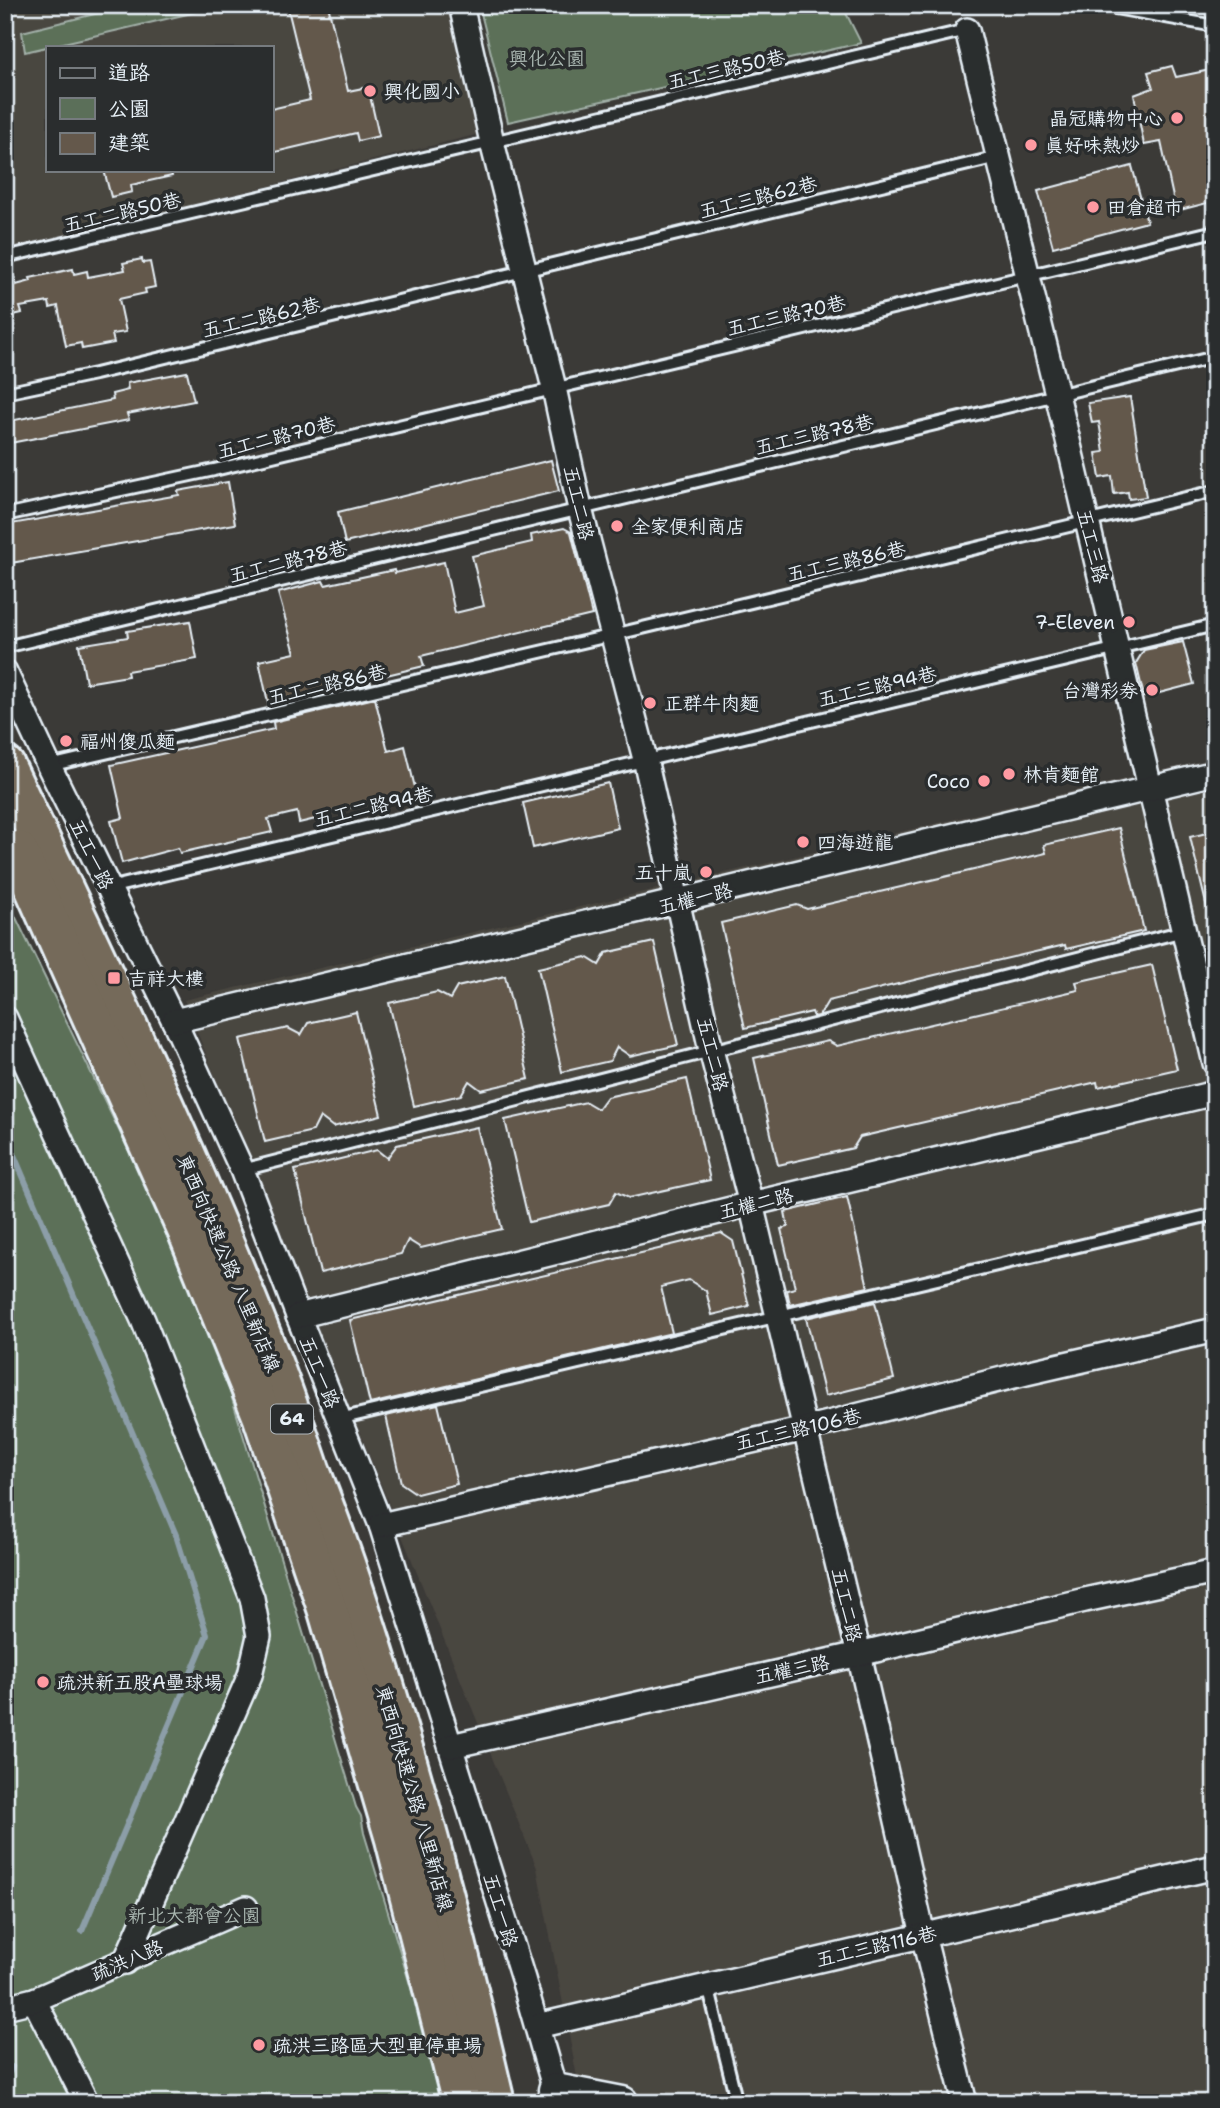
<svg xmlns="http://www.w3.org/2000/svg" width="1220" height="2108" font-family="'Shantell Sans','LXGW WenKai TC',sans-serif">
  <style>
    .built { fill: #4a4641; fill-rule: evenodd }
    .green { fill: #5b6f59; stroke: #a2b0a8; stroke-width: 2 }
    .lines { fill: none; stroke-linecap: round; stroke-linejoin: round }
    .stream { stroke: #8c9ea8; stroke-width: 6 }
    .building { fill: #64584b; stroke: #e8f1f8; stroke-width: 2 }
    .lane-casing { stroke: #e8f1f8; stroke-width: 16 }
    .street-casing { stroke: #e8f1f8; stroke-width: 28 }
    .secondary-casing { stroke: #e8f1f8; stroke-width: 37 }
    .highway-casing { stroke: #e8f1f8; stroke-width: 44 }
    .lane { stroke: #2a2d2e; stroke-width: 10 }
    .street { stroke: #2a2d2e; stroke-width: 23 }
    .secondary { stroke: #2a2d2e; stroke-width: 32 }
    .highway { stroke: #746a5a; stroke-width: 38 }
    .poi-dot { fill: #ff9aa2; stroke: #2a2d2e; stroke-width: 2.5 }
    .labels { text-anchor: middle; stroke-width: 7; stroke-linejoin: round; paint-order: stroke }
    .shield { fill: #2a2d2e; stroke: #afb6bb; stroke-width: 2 }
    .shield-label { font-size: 18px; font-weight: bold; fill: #e8f1f8 }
    .park-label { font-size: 19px; fill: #a9b6b0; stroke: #2a2d2e }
    .street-label { font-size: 19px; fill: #e8f1f8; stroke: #2a2d2e }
    .poi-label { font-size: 19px; fill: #e8f1f8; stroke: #2a2d2e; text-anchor: start }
  </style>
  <rect width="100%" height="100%" fill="#3b3a37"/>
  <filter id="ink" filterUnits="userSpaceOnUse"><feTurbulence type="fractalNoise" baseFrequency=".0143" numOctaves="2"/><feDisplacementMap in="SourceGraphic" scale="14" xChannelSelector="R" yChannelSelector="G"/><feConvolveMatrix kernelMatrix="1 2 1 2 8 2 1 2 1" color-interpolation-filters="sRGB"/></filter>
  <g filter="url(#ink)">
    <!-- built -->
    <g class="built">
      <path d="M5,5h442l32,129 -474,117zM47,47h224v123h-224z"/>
      <polygon points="1215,758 1215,2103 582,2103 537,1868 184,1000"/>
    </g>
    <!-- green -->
    <g class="green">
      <polygon points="100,5 226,5 25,52 22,32 107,11"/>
      <polygon points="479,5 842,5 861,43 508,122"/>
      <polygon points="5,895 204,1306 356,1807 361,1816 364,1833 446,2103 5,2103"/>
    </g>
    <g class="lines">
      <!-- stream -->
      <g class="stream">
        <polyline points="5,1134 176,1535 207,1635 82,1931"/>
        <polyline points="5,2083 12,2067"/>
      </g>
    </g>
    <!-- building -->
    <g class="building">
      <polygon points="287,5 328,5 348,91 368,87 379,136 358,141 356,133 271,153 271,109 310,100"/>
      <polygon points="1172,66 1176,77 1215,69 1215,201 1176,211 1161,142 1144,145 1134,95 1153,88 1148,72"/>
      <polygon points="1132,166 1147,222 1053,247 1038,191"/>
      <polygon points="104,170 171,170 172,176 131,185 132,192 111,197"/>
      <polygon points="142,259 143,263 150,262 155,287 145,289 146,293 119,299 126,332 112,334 114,343 82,349 81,343 66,346 58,306 50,308 49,302 20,307 22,313 5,317 5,269 12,268 16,285 31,281 30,278 73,269 74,274 87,271 88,277 125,270 123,263"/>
      <polygon points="187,372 194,401 127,414 129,420 5,444 5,422 113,400 112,394 128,390 127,383"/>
      <polygon points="1130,397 1146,497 1129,499 1128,492 1114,494 1112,476 1100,478 1096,453 1104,452 1099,422 1092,423 1088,403"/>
      <polygon points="551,460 559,491 345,543 338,512"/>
      <polygon points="228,482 235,524 5,564 5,525 179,495 178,491"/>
      <polygon points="564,528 571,532 592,615 421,656 424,666 370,679 371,683 269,707 259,661 295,653 278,593 323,581 325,585 394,570 395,573 444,562 455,613 484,606 472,556 532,542 531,535"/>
      <polygon points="190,621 197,659 127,671 128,676 86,683 79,645 128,637 127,631"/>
      <polygon points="1183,642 1194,684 1144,697 1136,663 1144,650"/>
      <polygon points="375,698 388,751 405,746 416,792 327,813 328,816 299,823 297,812 268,819 272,832 180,853 178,848 122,863 111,821 123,818 111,765 274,729 273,722"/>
      <polygon points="608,783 618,828 533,848 523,803"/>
      <polygon points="1119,828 1144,931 1066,949 1065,945 935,975 828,1001 819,1016 814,1017 812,1012 745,1028 721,923 797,905 807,909 931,880 1046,853 1044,845"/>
      <polygon points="1215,831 1215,915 1209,916 1190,837"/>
      <polygon points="654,942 678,1045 630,1056 617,1047 610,1061 562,1072 538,968 586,957 599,965 606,953"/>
      <polygon points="1152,965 1177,1069 1098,1087 1097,1082 860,1137 853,1148 778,1165 754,1058 828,1041 837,1046 1078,990 1076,982"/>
      <polygon points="505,976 529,1079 481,1090 469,1081 461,1095 414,1106 389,1003 437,992 450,999 457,987"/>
      <polygon points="356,1012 381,1115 333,1127 320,1117 313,1131 265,1142 240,1039 288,1028 301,1035 308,1023"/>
      <polygon points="687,1079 710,1180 629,1198 616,1192 609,1204 529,1222 505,1120 586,1102 598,1109 607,1097"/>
      <polygon points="477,1127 502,1229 421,1248 408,1240 401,1254 320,1273 295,1170 377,1150 387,1158 397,1145"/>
      <polygon points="847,1197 868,1287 790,1305 787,1290 795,1288 781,1229 788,1227 785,1212"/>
      <polygon points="721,1233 733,1241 749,1306 712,1315 706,1291 689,1280 661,1287 672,1333 370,1404 350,1320 663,1248 663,1247"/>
      <polygon points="875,1302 894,1379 825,1396 806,1318"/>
      <polygon points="438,1404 457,1484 417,1494 401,1483 386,1416"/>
    </g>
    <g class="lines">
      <!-- lane casing -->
      <g class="lane-casing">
        <g id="lane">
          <polyline points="1098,5 1215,26"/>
          <polyline points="5,257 967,30"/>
          <polyline points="5,393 95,374 998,157"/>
          <polyline points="5,515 214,470 1215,231"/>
          <polyline points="5,647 1215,357"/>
          <polyline points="49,766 613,635 1215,491"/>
          <polyline points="109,888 1215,625"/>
          <polyline points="242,1170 1184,931"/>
          <polyline points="339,1419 1215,1214"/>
          <polyline points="708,1986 737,2103"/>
        </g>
      </g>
      <!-- street casing -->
      <g class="street-casing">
        <g id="street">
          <polyline points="461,5 492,142 554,388 580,509 645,759 711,1050 751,1204 859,1654 923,1935 965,2103"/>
          <polyline points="967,30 1057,394 1215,1063"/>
          <polyline points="5,672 49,766 174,1021 242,1170 298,1316 381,1525 523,1979 555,2090 557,2103"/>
          <polyline points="5,1018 143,1320 252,1598 259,1636 250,1675 125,1962"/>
          <polyline points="174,1021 1215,773"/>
          <polyline points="298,1316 751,1204 1215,1093"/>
          <polyline points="381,1525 805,1429 1026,1373 1215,1330"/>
          <polyline points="451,1746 859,1654 1085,1600 1215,1572"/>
          <polyline points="34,2000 87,2103"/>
          <polyline points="5,2007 34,2000 246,1908"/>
          <polyline points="537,2026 1215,1867"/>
        </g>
      </g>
      <!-- secondary casing -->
      <g class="secondary-casing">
        <polyline id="secondary" points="555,2090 622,2103"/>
      </g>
      <!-- highway casing -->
      <g class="highway-casing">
        <g id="highway">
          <path d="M5,766c92,193 186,389 264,589 15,37 28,76 41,115 12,31 24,62 35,94 60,176 108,358 150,539"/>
          <polyline points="18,851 187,1230 262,1415 328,1611 395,1839 462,2103"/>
        </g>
      </g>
      <!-- lane -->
      <use href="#lane" class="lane"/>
      <!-- street -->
      <use href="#street" class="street"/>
      <!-- secondary -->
      <use href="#secondary" class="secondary"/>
      <!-- highway -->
      <use href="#highway" class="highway"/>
    </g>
  </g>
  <!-- markers -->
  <g class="poi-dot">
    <circle cx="370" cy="91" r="7"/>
    <circle cx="1177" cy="118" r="7"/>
    <circle cx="1031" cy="145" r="7"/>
    <circle cx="1093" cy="207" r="7"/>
    <circle cx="617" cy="526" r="7"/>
    <circle cx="1129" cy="622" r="7"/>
    <circle cx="1152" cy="690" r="7"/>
    <circle cx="650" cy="703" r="7"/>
    <circle cx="66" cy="741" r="7"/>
    <circle cx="1009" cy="774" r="7"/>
    <circle cx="984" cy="781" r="7"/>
    <circle cx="803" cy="842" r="7"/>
    <circle cx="706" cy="872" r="7"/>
    <rect x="107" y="971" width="14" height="14" rx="3.5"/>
    <circle cx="43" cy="1682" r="7"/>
    <circle cx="259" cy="2045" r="7"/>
  </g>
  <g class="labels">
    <!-- shield labels -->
    <rect class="shield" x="271" y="1404.5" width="42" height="29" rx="5"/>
    <g class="shield-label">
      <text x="292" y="1425">64</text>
    </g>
    <!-- park labels -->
    <g class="park-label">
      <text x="547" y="65">興化公園</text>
      <text x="194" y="1922">新北大都會公園</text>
    </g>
    <!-- street labels -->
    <g class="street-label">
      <text transform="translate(726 69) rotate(-13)" y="7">五工三路50巷</text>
      <text transform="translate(758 197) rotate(-14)" y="7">五工三路62巷</text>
      <text transform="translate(122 212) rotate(-13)" y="7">五工二路50巷</text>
      <text transform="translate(786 315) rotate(-13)" y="7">五工三路70巷</text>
      <text transform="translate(261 317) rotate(-13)" y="7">五工二路62巷</text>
      <text transform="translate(814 434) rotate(-13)" y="7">五工三路78巷</text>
      <text transform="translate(276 437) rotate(-14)" y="7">五工二路70巷</text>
      <text transform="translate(579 503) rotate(77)" y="7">五工二路</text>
      <text transform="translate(1093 546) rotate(76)" y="7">五工三路</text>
      <text transform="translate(288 561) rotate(-14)" y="7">五工二路78巷</text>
      <text transform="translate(846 561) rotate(-13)" y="7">五工三路86巷</text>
      <text transform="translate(327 684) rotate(-13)" y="7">五工二路86巷</text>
      <text transform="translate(877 686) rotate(-13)" y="7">五工三路94巷</text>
      <text transform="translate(373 806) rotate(-13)" y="7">五工二路94巷</text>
      <text transform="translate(92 854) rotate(64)" y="7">五工一路</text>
      <text transform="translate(695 898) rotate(-14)" y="7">五權一路</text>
      <text transform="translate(713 1054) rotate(76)" y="7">五工二路</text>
      <text transform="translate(756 1203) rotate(-14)" y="7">五權二路</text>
      <text transform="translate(229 1263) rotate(67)" y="7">東西向快速公路 八里新店線</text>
      <text transform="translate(320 1372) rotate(68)" y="7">五工一路</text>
      <text transform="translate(798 1429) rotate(-13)" y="7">五工三路106巷</text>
      <text transform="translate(847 1605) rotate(77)" y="7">五工二路</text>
      <text transform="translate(792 1669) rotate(-12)" y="7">五權三路</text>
      <text transform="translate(415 1798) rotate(74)" y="7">東西向快速公路 八里新店線</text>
      <text transform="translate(501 1910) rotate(73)" y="7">五工一路</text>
      <text transform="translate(876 1946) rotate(-13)" y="7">五工三路116巷</text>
      <text transform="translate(127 1960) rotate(-23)" y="7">疏洪八路</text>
    </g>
    <!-- poi labels -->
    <g class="poi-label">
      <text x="384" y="98">興化國小</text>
      <text x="1163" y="125" text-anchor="end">晶冠購物中心</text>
      <text x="1045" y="152">真好味熱炒</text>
      <text x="1107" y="214">田倉超市</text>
      <text x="631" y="533">全家便利商店</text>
      <text x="1115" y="629" text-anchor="end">7-Eleven</text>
      <text x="1138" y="697" text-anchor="end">台灣彩券</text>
      <text x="664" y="710">正群牛肉麵</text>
      <text x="80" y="748">福州傻瓜麵</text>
      <text x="1023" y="781">林肯麵館</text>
      <text x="970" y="788" text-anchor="end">Coco</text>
      <text x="817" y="849">四海遊龍</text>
      <text x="692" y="879" text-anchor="end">五十嵐</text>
      <text x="128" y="985">吉祥大樓</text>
      <text x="57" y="1689">疏洪新五股A壘球場</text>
      <text x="273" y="2052">疏洪三路區大型車停車場</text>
    </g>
  </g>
  <!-- margin -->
  <rect width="1220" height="2108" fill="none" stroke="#2a2d2e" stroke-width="28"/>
  <rect x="14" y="14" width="1192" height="2080" fill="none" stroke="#e8f1f8" stroke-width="2.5" filter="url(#ink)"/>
  <!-- legend -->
  <rect x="46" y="46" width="228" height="126" fill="#2a2d2e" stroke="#767b7f" stroke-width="2"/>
  <rect x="60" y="68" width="35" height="10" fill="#2a2d2e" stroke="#767b7f" stroke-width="2"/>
  <text x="108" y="80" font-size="21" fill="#e8f1f8">道路</text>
  <rect x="60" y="98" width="35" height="21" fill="#5b6f59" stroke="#767b7f" stroke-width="2"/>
  <text x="108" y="116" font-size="21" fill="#e8f1f8">公園</text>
  <rect x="60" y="133" width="35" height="21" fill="#64584b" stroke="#767b7f" stroke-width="2"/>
  <text x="108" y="150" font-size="21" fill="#e8f1f8">建築</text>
</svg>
